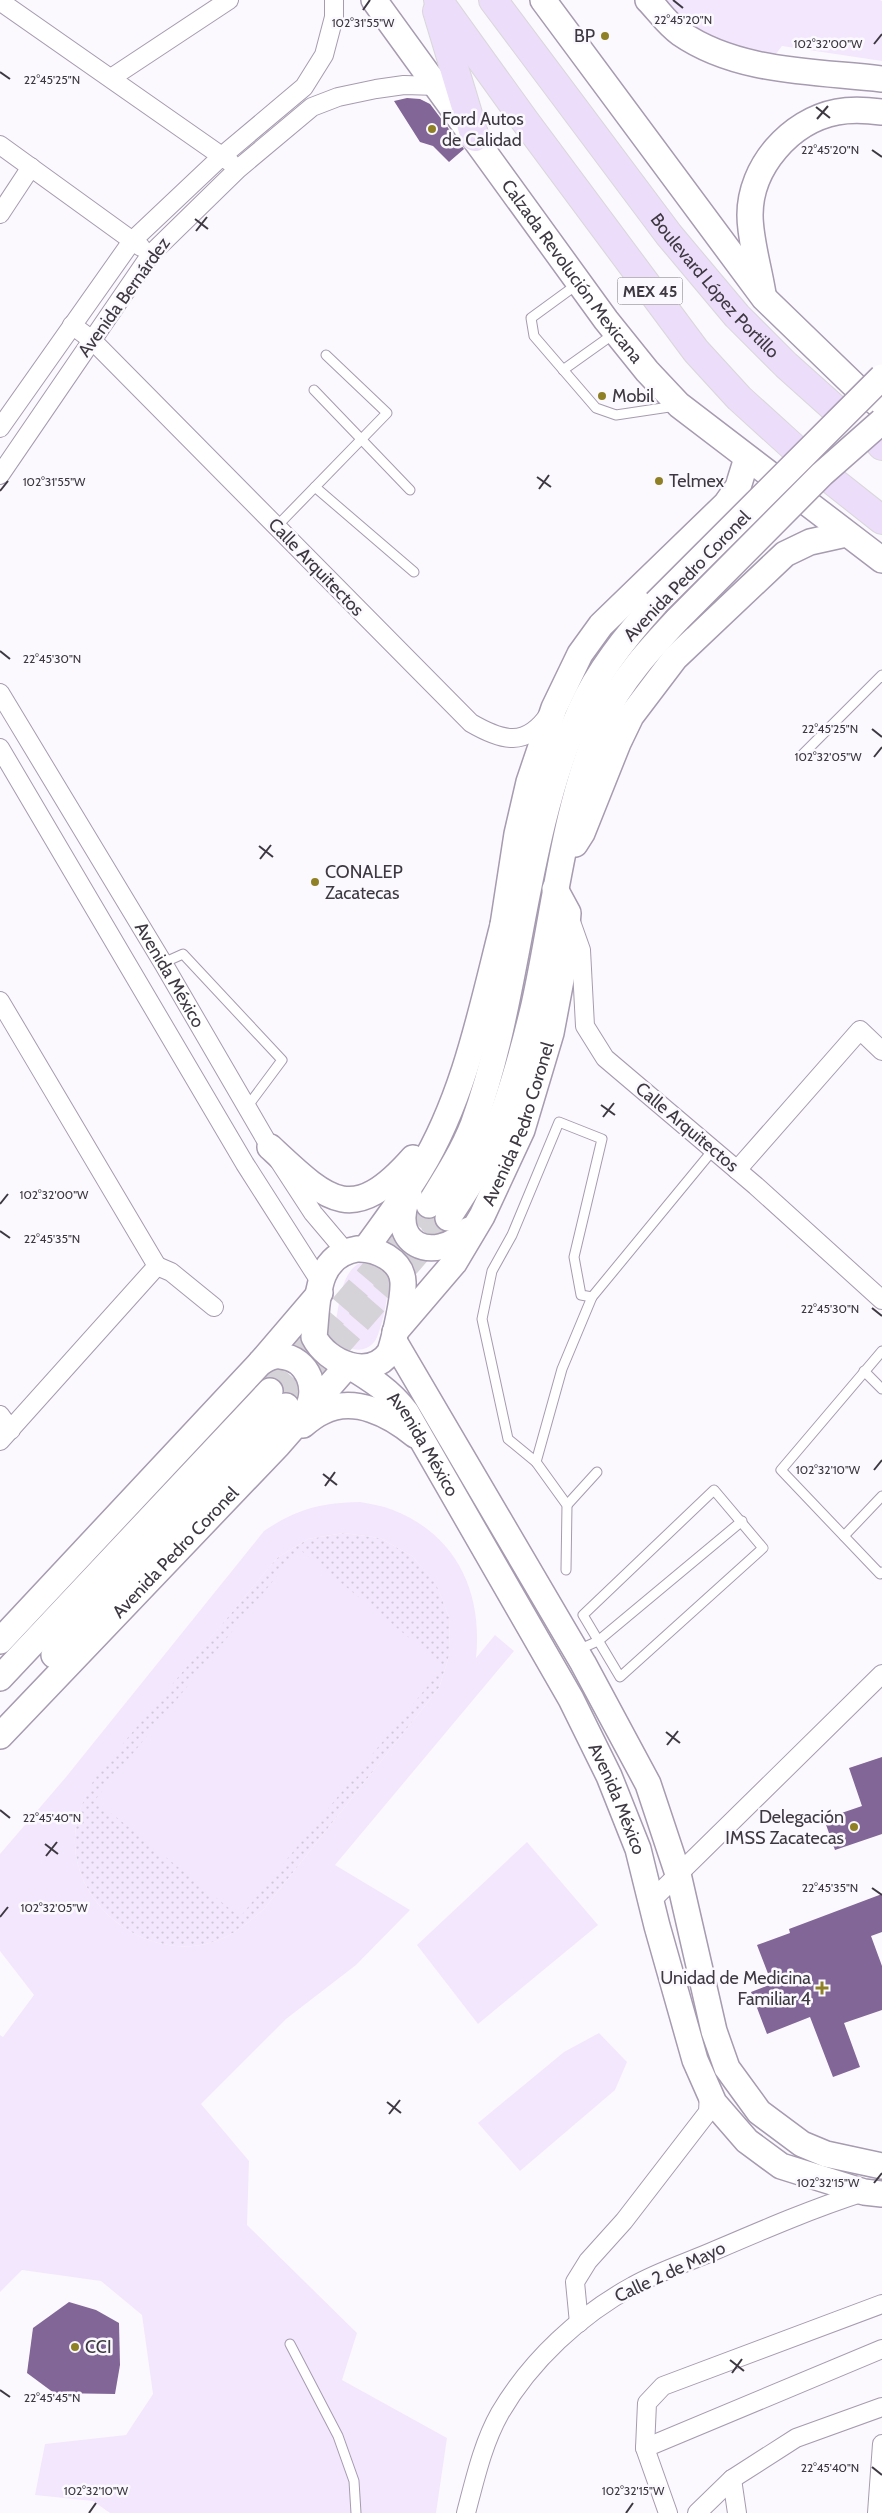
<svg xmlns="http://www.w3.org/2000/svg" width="882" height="2513" font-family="Cabin,sans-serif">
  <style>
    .grass { fill: url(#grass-dots) }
    .green { fill: #f3e7fd; fill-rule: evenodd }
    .building { fill: #816697 }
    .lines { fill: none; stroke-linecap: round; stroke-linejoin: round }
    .secondary-tunnel { stroke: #d5d2d8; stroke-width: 25; stroke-dasharray: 25 12; stroke-linecap: butt }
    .lane-casing { stroke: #a69bb0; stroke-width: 11 }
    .street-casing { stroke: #a69bb0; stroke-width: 20 }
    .secondary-casing { stroke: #a69bb0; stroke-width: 28 }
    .primary-casing { stroke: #d8d7d9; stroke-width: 30 }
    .lane { stroke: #fff; stroke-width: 9 }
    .street { stroke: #fff; stroke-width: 18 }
    .secondary { stroke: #fff; stroke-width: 25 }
    .primary { stroke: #ecddfa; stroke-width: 28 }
    .secondary-bridge-casing { stroke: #a69bb0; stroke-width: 28; stroke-linecap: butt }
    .secondary-bridge { stroke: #fff; stroke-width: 25 }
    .ticks { fill: none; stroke: #3d3841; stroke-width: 2 }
    .poi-dot { fill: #8f8026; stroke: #fbf9fe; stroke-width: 2 }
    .labels { text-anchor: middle; stroke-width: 5; stroke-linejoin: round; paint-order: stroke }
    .shield { fill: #fbf9fe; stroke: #76727a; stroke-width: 1 }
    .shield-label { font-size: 16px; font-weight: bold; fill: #3d3841 }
    .poi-label { font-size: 18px; fill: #3d3841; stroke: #fbf9fe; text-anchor: start }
    .street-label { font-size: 18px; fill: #3d3841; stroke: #fbf9fe }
    .ticks-label { font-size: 12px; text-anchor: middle; fill: #3d3841; stroke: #fbf9fe; stroke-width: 5; stroke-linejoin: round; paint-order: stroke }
  </style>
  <defs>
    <pattern id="grass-dots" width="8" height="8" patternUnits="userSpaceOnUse" patternTransform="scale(1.25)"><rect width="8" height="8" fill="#f3e7fd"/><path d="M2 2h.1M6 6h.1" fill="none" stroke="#d1c7da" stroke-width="1.8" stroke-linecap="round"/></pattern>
  </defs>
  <rect width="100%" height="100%" fill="#fbf9fe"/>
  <!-- grass -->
  <path class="grass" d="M344,1533l36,5 32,18 24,27 13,34 1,36 -11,35 -175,221c-16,14 -32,28 -54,34 -66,18 -138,-38 -135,-106 1,-23 10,-41 20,-61l182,-218 31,-19z"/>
  <!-- green -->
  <g class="green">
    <polygon points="656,0 880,0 882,1 882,61 782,46 772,59 745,54 687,27"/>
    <path d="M365,1261c9,2 17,4 22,13 5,9 -6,59 -12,67 -15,19 -40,4 -40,-16 5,-21 5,-57 30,-64z"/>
    <path d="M360,1502c11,2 23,4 33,8 64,25 90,83 83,148l19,-23 19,16 -179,214 75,45 -54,55 -70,54 -85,85 48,57 -2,64 110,108 -15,47 105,58 -11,75h-326l-17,-12 -58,-6 10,-51 81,-9 27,-41 -11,-79 -41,-34 -79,-11 -22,22v-257l3,2 31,-42 -34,-44v-97l66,-77 198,-246c33,-22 56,-28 96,-29zM344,1533l36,5 32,18 24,28 13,33 1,36 -11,35 -175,221c-16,14 -32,28 -54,34 -66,18 -138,-38 -135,-106 1,-23 10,-41 21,-61l181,-218 31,-19z"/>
    <polygon points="299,1549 444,1666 240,1917 95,1800"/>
    <polygon points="527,1842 598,1925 478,2024 417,1945"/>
    <polygon points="599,2033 627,2062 615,2090 520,2171 478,2123 564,2052"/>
  </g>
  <!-- building -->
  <g class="building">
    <polygon points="407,98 420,99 430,104 464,149 449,162 433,146 420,142 394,101"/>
    <polygon points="882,1757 882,1834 835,1850 824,1819 862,1806 849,1768"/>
    <polygon points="882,1894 882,1932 871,1936 882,1966 882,2010 844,2023 860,2067 833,2077 810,2017 767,2034 751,1992 772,1984 757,1945 790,1933 789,1929"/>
    <polygon points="69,2302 96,2310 119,2323 120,2365 115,2394 54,2393 27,2373 33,2328"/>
  </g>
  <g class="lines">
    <!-- secondary-tunnel -->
    <g class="secondary-tunnel">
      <polyline points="270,1391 429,1205"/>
      <polyline points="286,1406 448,1218"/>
    </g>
    <!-- lane casing -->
    <g class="lane-casing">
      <g id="lane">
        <polyline points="579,283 531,318 534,336 596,408 616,415 676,406"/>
        <polyline points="563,370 615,333"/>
        <polyline points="314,390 410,490"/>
        <polyline points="315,487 414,572"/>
        <polyline points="277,526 387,413 326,355"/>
        <polyline points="802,755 882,675"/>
        <polyline points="163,963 183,954 282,1060 247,1107"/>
        <polyline points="882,1351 781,1470 880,1574 882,1572"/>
        <polyline points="864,1371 882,1389"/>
        <polyline points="536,1462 562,1369 592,1297 713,1150"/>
        <polygon points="714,1490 763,1548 620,1677 583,1615"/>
        <polyline points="567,1505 597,1472"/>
        <polyline points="844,1536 882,1496"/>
        <polyline points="566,1570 567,1505 536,1462 508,1439 482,1319 492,1271 512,1235 559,1122 602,1139 574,1257 581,1295 592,1297"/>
        <polyline points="578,1650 598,1641 742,1521"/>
        <polyline points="290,2344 338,2436 354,2481 356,2513"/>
      </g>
    </g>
    <!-- street casing -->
    <g class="street-casing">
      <g id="street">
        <polyline points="1,0 4,4 230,162"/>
        <polyline points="111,78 229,0"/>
        <polyline points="0,145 141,247"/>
        <polyline points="0,214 31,167"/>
        <path d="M72,325l20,15 379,383c31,18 55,25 78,-9"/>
        <polyline points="0,428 132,241 222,156 304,87 324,55 334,17 334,0"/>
        <polyline points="0,475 151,254 238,169 312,107 338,97 376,89 404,85 438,86"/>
        <path id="s1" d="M0,693l163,270 107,184 43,66 33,39"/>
        <polyline points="0,748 245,1164 321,1283"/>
        <polyline points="570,919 581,950 585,1026 605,1058 756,1186 882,1300"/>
        <polyline points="0,1001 157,1266"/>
        <polyline points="737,1170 860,1030 882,1051"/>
        <polyline points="157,1266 171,1272 214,1307"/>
        <polyline points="0,1415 11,1430"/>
        <polyline points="0,1441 157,1266"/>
        <polyline points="651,1901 882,1674"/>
        <polyline points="579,2323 575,2282 588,2261 624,2221 708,2112 709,2092"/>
        <polyline points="645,2448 647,2403 663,2386 882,2304"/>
        <polyline points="732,2479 737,2513"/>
        <path d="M466,2513c9,-34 17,-70 34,-100 31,-53 80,-98 133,-127 26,-15 56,-24 83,-36 49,-21 98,-42 148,-58"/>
        <polyline points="668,2513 645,2448 882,2349"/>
        <polyline points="697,2513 732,2479 796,2438 882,2407"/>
        <polyline points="877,2513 882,2444"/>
      </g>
    </g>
    <!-- secondary casing -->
    <g class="secondary-casing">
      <g id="secondary">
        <path id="s2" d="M374,0l232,320 41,51 32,34 203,155"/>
        <polyline points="543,0 764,298 856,387 882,407"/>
        <path d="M648,0c10,10 20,25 32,33 58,40 134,38 202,46"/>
        <path d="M763,294c-4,-26 -13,-54 -13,-79 0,-48 40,-94 87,-103 15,-3 29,-2 45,0"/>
        <polyline points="575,844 582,833 618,743 631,716 675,658 785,554 810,542 846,534"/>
        <polyline points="503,925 517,834 529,782 554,708 580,654 601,625 726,504 738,487 747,458"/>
        <path d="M270,1147c58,54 82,80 143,11"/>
        <path d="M409,1194c-23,50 24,72 60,36"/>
        <path d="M429,1205c16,-26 33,-52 44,-80 49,-133 48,-282 107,-414 18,-40 46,-75 76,-108"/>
        <path d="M448,1218c13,-20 27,-40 37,-61 22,-47 37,-101 49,-152 21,-95 29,-196 69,-287 18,-38 47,-69 75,-99"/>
        <path d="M366,1248c18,-25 38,-51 54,-78 45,-74 62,-163 83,-245l7,-14"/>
        <path d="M357,1249c19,-1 45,11 46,33 1,16 -8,54 -13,70 -20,29 -63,11 -76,-15 4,-35 0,-81 43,-88z"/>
        <path id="s3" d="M395,1332l59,-69 28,-47 40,-86 29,-97 13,-69 4,-51 -13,-24"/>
        <polyline points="394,1341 583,1663 648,1784 678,1874 714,2031 727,2068 759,2112 802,2144 826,2154 882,2166"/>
        <path d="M261,1362c6,-3 12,-7 19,-6 29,2 41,36 24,58"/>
        <path d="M303,1425c6,-5 12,-10 19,-13 32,-17 69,3 93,23"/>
        <polyline points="0,1641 261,1362 320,1293"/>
        <polyline points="54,1655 286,1406"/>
        <polyline points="0,1678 270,1391"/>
        <path id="s4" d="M0,1736l278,-291 70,-80c23,14 42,26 58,47l165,287 38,77 29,73 19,77 38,134 19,43 33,38 34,25 83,26 18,2"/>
      </g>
    </g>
    <!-- primary casing -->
    <g class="primary-casing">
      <g id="primary">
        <polyline points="438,0 525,121 696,351 739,398 792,446"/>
        <path id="s5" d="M493,0l176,235 68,81 49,49 48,43"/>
        <polyline points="437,11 475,137"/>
        <polyline points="881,445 882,446"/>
        <polyline points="834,482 882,520"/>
      </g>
    </g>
    <!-- lane -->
    <use href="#lane" class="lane"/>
    <!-- street -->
    <use href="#street" class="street"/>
    <!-- secondary -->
    <use href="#secondary" class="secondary"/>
    <!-- primary -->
    <use href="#primary" class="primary"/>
    <!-- secondary-bridge casing -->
    <g class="secondary-bridge-casing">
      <g id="secondary-bridge">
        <polyline points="656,603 882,377"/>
        <polyline points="678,619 822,474 882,421"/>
      </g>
    </g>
    <!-- secondary-bridge -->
    <use href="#secondary-bridge" class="secondary-bridge"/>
  </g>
  <!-- ticks -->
  <path class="ticks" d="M673,0l10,8M363,10l7,-10M874,44l8,-10M0,72l10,7M816,107l14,11M817,119l11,-13M872,150l10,7M195,219l13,10M196,231l11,-14M537,477l14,10M539,489l10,-14M0,491l8,-10M0,651l10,8M872,729l10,8M874,757l8,-10M259,846l14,11M260,859l11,-14M601,1105l14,10M603,1117l11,-14M0,1204l8,-10M0,1231l10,7M872,1308l10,8M874,1470l8,-10M323,1474l14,11M325,1486l10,-14M666,1732l14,11M667,1745l11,-14M0,1810l10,8M45,1844l13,10M46,1856l11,-14M872,1888l10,7M0,1917l8,-10M387,2102l14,11M389,2114l11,-14M874,2183l8,-10M730,2360l14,11M732,2373l10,-14M0,2390l10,7M872,2467l10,8M89,2513l7,-10M626,2513l7,-10"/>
  <!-- markers -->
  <g class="poi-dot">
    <circle cx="605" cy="36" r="5"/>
    <circle cx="432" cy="129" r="5"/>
    <circle cx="602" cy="396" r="5"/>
    <circle cx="659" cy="481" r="5"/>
    <circle cx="315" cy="882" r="5"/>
    <circle cx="854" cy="1827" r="5"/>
    <path d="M819.5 1980.5h5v5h5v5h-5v5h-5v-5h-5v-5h5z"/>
    <circle cx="75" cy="2347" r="5"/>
  </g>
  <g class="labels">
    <!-- shield labels -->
    <rect class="shield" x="617.5" y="277.5" width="65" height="27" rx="4"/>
    <g class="shield-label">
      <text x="650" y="297">MEX 45</text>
    </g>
    <!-- poi labels -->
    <g class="poi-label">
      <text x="595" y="42" text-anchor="end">BP</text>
      <text x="442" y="125">Ford Autos<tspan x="442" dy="21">de Calidad</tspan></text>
      <text x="612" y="402">Mobil</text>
      <text x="669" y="487">Telmex</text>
      <text x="325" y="878">CONALEP<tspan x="325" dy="21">Zacatecas</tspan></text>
      <text x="844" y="1823" text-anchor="end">Delegación<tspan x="844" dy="21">IMSS Zacatecas</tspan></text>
      <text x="811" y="1984" text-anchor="end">Unidad de Medicina<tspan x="811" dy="21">Familiar 4</tspan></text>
      <text x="85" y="2353">CCI</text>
    </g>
    <!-- street labels -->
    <g class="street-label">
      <text dy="6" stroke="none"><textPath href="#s2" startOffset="336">Calzada Revolución Mexicana</textPath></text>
      <text dy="6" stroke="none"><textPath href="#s5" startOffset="362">Boulevard López Portillo</textPath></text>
      <text transform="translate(124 297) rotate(-54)" y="6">Avenida Bernárdez</text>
      <text transform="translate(316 567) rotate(46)" y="6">Calle Arquitectos</text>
      <text transform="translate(687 576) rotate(-46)" y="6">Avenida Pedro Coronel</text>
      <text dy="6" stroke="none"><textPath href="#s1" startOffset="329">Avenida México</textPath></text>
      <text dy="6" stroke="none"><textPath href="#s3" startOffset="245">Avenida Pedro Coronel</textPath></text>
      <text transform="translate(687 1127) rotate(40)" y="6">Calle Arquitectos</text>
      <text dy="6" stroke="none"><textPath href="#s4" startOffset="620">Avenida México</textPath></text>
      <text dy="6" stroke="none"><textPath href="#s4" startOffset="254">Avenida Pedro Coronel</textPath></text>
      <text dy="6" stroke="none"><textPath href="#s4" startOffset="1025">Avenida México</textPath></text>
      <text transform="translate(670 2272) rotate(-25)" y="6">Calle 2 de Mayo</text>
    </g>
  </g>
  <g class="ticks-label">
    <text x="683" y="24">22°45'20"N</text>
    <text x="363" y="27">102°31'55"W</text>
    <text x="828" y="48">102°32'00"W</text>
    <text x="52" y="84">22°45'25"N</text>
    <text x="830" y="154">22°45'20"N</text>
    <text x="54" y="486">102°31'55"W</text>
    <text x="52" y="663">22°45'30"N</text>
    <text x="830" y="733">22°45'25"N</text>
    <text x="828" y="761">102°32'05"W</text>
    <text x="54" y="1199">102°32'00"W</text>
    <text x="52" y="1243">22°45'35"N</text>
    <text x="830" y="1313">22°45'30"N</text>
    <text x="828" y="1474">102°32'10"W</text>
    <text x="52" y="1822">22°45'40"N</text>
    <text x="830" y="1892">22°45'35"N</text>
    <text x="54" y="1912">102°32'05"W</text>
    <text x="828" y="2187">102°32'15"W</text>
    <text x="52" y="2402">22°45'45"N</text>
    <text x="830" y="2472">22°45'40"N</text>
    <text x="96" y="2495">102°32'10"W</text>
    <text x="633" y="2495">102°32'15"W</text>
  </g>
</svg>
